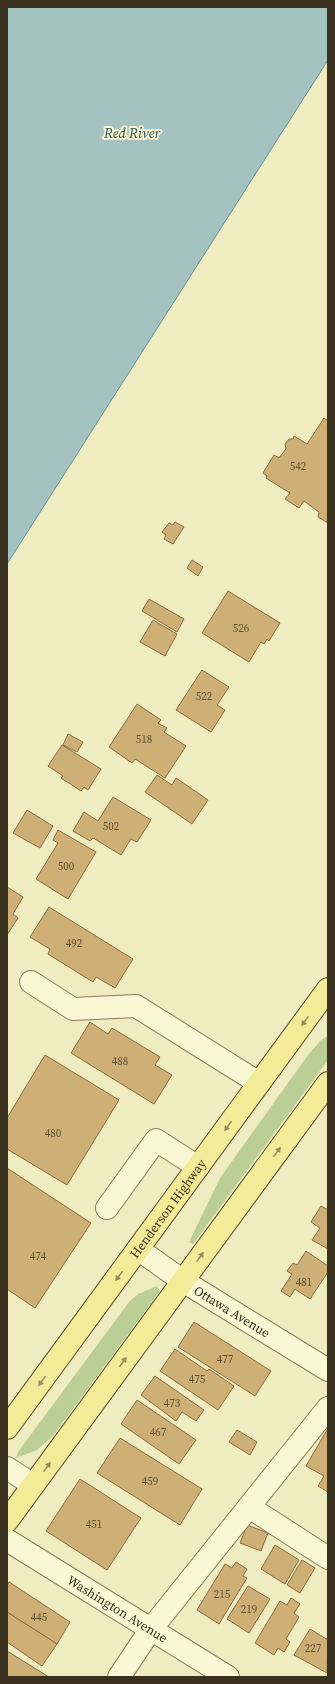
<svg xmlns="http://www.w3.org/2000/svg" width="335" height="1684" font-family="'Source Serif 4',serif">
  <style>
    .green { fill: #bace95 }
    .water { fill: #a4c2bf; stroke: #6b908f }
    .building { fill: #ceaf76; stroke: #896c3e }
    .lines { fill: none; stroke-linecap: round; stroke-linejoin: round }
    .minor-casing { stroke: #897d58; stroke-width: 24 }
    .major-casing { stroke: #574a2d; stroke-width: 24 }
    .minor { stroke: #faf7d5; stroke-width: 22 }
    .major { stroke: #f4eb98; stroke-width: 22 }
    .oneway { fill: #968e5a }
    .labels { text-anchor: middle; stroke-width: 4; stroke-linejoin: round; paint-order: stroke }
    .number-label { font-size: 11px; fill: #5e5033 }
    .street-label { font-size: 13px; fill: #39311d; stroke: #f6f4d1 }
    .water-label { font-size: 14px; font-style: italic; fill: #2c5259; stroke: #f6f4d1 }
  </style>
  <rect width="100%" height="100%" fill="#efecc2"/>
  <!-- green -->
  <g class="green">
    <polygon points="328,1036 328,1060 193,1244 189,1242 220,1178 308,1055 321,1040"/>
    <polygon points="157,1286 160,1291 52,1437 37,1450 16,1458 18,1452 129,1302 138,1294"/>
  </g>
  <!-- water -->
  <polygon class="water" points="7,7 328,7 328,60 7,564"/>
  <!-- building -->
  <g class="building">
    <polygon points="324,418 328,421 328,523 318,517 319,512 304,501 299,508 285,499 290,493 266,478 267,476 263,473 274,455 279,458 286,449 285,444 289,439 293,439 294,436 307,444"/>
    <polygon points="175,522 184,527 173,544 164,539 166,535 162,532 169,523 173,525"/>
    <polygon points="192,560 203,567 198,576 187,568"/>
    <polygon points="228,591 280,623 269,641 267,639 264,644 261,642 249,662 202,633"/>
    <polygon points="149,599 184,619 177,632 142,611"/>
    <polygon points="153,620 177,634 165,656 140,642"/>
    <polygon points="202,670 229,687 217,705 225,710 211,732 176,710"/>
    <polygon points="137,704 161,720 158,723 167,728 164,732 186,746 165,778 135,759 132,763 109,747"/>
    <polygon points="68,734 83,742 77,752 63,745"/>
    <polygon points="62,745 101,769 88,790 84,787 81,791 61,778 63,776 48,766"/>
    <polygon points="157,775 172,785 176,778 208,800 192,824 145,792"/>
    <polygon points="113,797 151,820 137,842 131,839 121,855 93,838 90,841 73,831 84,812 98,821"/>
    <polygon points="27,810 53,826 40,848 13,833"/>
    <polygon points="58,830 96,852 68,899 36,879 58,843 53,840"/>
    <polygon points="7,887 23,897 13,914 18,918 7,935"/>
    <polygon points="49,907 133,959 115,988 96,977 93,982 48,954 50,949 30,937"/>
    <polygon points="90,1022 108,1034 112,1028 160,1057 155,1065 172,1075 154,1104 71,1053"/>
    <polygon points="45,1055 119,1100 67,1185 7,1149 7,1118"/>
    <polygon points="7,1168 91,1223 35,1308 7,1289"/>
    <polygon points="321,1206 328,1210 328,1249 312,1240 320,1228 311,1222"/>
    <polygon points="306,1251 328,1266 328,1272 310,1299 295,1289 290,1297 281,1291 292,1274 287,1271 293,1263 297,1265"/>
    <polygon points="194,1322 271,1371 255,1396 178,1347"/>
    <polygon points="175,1349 207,1371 209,1369 234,1386 218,1410 160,1371"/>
    <polygon points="155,1376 204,1410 196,1421 182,1412 176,1421 141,1395"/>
    <polygon points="137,1400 196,1440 179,1464 121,1424"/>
    <polygon points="237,1430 257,1442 250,1455 229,1442"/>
    <polygon points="327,1430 328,1431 328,1492 318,1486 324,1476 306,1466"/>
    <polygon points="120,1438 202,1489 180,1525 97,1473"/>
    <polygon points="80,1479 141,1518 107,1570 46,1531"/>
    <polygon points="247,1525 268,1533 261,1551 240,1543"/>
    <polygon points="275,1545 299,1560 285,1584 261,1569"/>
    <polygon points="302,1560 315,1568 300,1593 287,1585"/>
    <polygon points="236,1562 247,1569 243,1576 247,1578 219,1624 197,1610 225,1564 232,1568"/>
    <polygon points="9,1582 70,1622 57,1644 7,1612 7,1586"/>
    <polygon points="248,1586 270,1599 249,1633 227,1619"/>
    <polygon points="291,1598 300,1604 294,1613 299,1617 286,1639 290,1642 284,1652 278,1648 274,1655 255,1643 280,1601 287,1605"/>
    <polygon points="7,1612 57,1644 42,1666 7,1642"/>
    <polygon points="310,1629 328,1640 327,1673 294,1655"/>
    <polygon points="7,1651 49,1677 7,1677"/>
  </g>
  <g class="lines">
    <!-- minor casing -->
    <g class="minor-casing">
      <g id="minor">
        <polyline points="31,982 73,1009 136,1006 259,1083"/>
        <polyline points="107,1208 156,1140 198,1167"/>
        <path id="s1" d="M138,1249l45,32 145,89"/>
        <polyline points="7,1468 33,1485"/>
        <polyline points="249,1507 328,1558"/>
        <path id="s2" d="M7,1540l221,137"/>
        <polyline points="119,1677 151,1629 328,1408"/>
      </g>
    </g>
    <!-- major casing -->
    <g class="major-casing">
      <g id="major">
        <path id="s3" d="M7,1428l321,-439"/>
        <polyline points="7,1521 328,1083"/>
      </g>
    </g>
    <!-- minor -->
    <use href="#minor" class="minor"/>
    <!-- major -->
    <use href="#major" class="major"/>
  </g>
  <!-- one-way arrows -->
  <defs><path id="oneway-solid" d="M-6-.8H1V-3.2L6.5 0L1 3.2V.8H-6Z"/></defs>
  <g class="oneway">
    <use href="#oneway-solid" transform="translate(305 1021) rotate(126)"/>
    <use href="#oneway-solid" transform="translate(228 1126) rotate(126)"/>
    <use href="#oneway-solid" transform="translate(277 1152) rotate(-54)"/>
    <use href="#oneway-solid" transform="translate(200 1257) rotate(-54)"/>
    <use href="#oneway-solid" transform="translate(119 1276) rotate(126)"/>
    <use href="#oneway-solid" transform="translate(123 1362) rotate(-54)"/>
    <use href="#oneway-solid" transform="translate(42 1381) rotate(126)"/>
    <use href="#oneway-solid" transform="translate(47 1467) rotate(-54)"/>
  </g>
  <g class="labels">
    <!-- number labels -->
    <g class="number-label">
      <text x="298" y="470">542</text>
      <text x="241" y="632">526</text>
      <text x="204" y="700">522</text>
      <text x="144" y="743">518</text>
      <text x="111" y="830">502</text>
      <text x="66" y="870">500</text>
      <text x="74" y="947">492</text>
      <text x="120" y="1065">488</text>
      <text x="53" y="1137">480</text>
      <text x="38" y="1260">474</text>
      <text x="304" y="1286">481</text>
      <text x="225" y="1363">477</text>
      <text x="197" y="1383">475</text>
      <text x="172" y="1407">473</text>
      <text x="158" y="1436">467</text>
      <text x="150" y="1485">459</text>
      <text x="94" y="1528">451</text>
      <text x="222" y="1598">215</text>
      <text x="249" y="1613">219</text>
      <text x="39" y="1621">445</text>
      <text x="313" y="1652">227</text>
    </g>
    <!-- street labels -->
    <g class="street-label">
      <text dy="5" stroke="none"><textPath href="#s3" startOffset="272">Henderson Highway</textPath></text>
      <text dy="5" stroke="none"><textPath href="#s1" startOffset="113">Ottawa Avenue</textPath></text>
      <text dy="5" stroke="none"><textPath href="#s2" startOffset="130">Washington Avenue</textPath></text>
    </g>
    <!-- water labels -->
    <g class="water-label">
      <text x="132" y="138">Red River</text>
    </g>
  </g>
  <!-- border -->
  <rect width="335" height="1684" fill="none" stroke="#39311d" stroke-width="16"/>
</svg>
